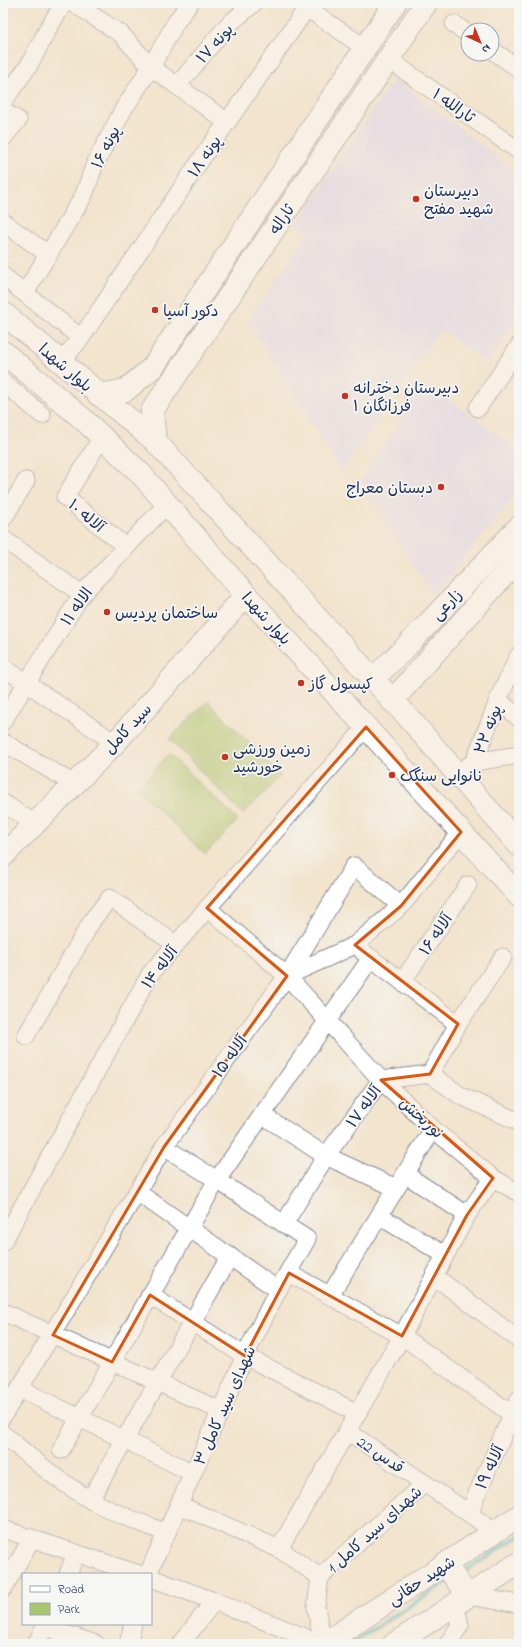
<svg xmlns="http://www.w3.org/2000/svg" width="522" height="1647" font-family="'Indie Flower','Playpen Sans Arabic',sans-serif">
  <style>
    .built { fill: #dcd6f6 }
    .green { fill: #a7c66d; stroke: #617a66 }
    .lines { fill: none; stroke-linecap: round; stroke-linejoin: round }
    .stream { stroke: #3facbe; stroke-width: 4.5 }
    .street-casing { stroke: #868a96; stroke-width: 19 }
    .secondary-casing { stroke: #868a96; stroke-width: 24 }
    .primary-casing { stroke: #868a96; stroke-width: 24 }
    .street { stroke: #fff; stroke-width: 17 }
    .secondary { stroke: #fff; stroke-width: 22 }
    .primary { stroke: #fff; stroke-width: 22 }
    .marked { fill: none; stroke: #de5710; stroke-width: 3; stroke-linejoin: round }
    .poi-dot { fill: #c8321e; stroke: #f6f6f2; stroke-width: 1.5 }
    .labels { text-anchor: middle; stroke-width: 3.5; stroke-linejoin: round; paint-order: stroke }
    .street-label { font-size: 16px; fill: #1b2f5e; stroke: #f6f6f2 }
    .poi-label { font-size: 16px; fill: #1b2f5e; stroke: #f6f6f2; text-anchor: start }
  </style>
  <rect width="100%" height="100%" fill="#f6f6f2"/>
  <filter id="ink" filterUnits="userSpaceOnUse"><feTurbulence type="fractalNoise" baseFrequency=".025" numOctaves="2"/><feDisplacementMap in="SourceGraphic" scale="8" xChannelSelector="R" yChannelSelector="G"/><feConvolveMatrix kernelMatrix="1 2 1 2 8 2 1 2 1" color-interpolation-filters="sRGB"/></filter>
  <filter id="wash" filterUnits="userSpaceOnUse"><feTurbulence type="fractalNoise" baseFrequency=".012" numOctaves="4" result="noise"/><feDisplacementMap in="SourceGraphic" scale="16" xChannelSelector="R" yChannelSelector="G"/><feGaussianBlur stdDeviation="0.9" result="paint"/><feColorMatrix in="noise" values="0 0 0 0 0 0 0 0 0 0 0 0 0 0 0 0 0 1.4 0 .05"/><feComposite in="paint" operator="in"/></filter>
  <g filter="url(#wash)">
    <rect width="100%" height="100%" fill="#f2e4cd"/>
    <!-- built -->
    <g class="built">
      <polygon points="394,79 519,174 519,316 488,363 440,329 342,471 248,321 309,233 297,224"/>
      <polygon points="426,382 519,451 519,491 433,595 360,483"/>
    </g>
    <!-- green -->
    <g class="green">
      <polygon points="208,701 281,776 243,814 169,739"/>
      <polygon points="169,754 238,820 205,854 137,789"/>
    </g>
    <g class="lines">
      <!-- stream -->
      <g class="stream">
        <polyline points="460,1574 519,1536"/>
        <polyline points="350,1644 450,1580"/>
      </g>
    </g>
  </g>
  <g filter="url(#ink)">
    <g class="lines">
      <!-- street casing -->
      <g class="street-casing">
        <g id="street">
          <polyline points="73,3 121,34 151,67 227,122"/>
          <polyline points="454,24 468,34"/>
          <polyline points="492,50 519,69"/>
          <polyline points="388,59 519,151"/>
          <polyline points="177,86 228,25 254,3"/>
          <polyline points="3,102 29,65 49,27 64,3"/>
          <polyline points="3,111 18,120 3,138"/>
          <polyline points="3,222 49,255"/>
          <polyline points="3,276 81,338"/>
          <polyline points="25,293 84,195 94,166 123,110 151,67 176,22 190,3"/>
          <polyline points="61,362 81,338 202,158 307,8 365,48"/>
          <polyline points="3,382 42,415"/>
          <polyline points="478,408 519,346"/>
          <polyline points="102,437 65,497 126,547"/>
          <polyline points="3,519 26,481"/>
          <polyline points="3,539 82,594"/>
          <polyline points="3,667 115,743"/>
          <polyline points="498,700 519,718"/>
          <polyline points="3,721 82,594 167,504"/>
          <polyline points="3,742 74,784"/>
          <polyline points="474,762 519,755"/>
          <polyline points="456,774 474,762 501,693 519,655"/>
          <polyline points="3,803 34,823"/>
          <polyline points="207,908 287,976 381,1080 433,1129 493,1178 519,1193"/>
          <polyline points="363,952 458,1024"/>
          <polyline points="287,976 354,866 401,906"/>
          <polyline points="402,982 468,885"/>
          <polyline points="26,1036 93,919 110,898 175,944"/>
          <polyline points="430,1074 461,1096 519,1122"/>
          <polyline points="262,1115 326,1156 396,1188"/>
          <polyline points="164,1147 217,1180 284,1224"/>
          <polyline points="405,1174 467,1215"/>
          <polyline points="137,1192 278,1290"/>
          <polyline points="379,1216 445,1255"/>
          <polyline points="3,1242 150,974 366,727"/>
          <polyline points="289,1273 402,1336 513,1415"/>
          <polyline points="434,1276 519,1340"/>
          <polyline points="150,1295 245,1356 357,1413"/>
          <polyline points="330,1295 433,1129"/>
          <polyline points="3,1312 221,1411"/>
          <polyline points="20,1389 193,1473"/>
          <polyline points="3,1416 164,1147 287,976 355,945 401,906 461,832"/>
          <polyline points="347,1431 470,1514 494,1532"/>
          <path d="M3,1434c28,24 56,48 88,66 24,14 50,23 76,33"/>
          <polyline points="61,1450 217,1180 371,958"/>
          <polyline points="90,1500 230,1256"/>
          <polyline points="179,1505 279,1549"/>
          <polyline points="470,1514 475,1498 519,1399"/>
          <polyline points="3,1529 139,1574"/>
          <polyline points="68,1574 76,1553"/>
          <polyline points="148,1574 245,1356 278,1290 307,1239 284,1224 326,1156 381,1080 430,1074 458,1024 503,957"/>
          <polyline points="320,1577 279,1549 402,1336 467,1215 493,1178"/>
          <polyline points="151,1578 214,1601 322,1644"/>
          <polyline points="3,1589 32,1538"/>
          <polyline points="468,1596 519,1604"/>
          <polyline points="45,1627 96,1644"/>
          <polyline points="36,1644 46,1624"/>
          <polyline points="128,1644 133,1624"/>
          <polyline points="181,1644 214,1601"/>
          <polyline points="323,1644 316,1607 320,1577 425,1483"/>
          <polyline points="448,1644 460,1625 455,1604"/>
        </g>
      </g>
      <!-- secondary casing -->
      <g class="secondary-casing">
        <g id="secondary">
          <polyline points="99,395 126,390 153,367 395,3"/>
          <polyline points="155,441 152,411 426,3"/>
          <polyline points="372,680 408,645 519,527"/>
          <polyline points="392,701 519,558"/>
          <polyline points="3,856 115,743 246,595"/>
          <polyline points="445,1564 468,1596"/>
          <polyline points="323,1644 519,1516"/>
          <polyline points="394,1644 519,1563"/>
        </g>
      </g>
      <!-- primary casing -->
      <g class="primary-casing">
        <g id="primary">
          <polyline points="3,313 155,441 407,716 519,845"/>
          <polyline points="3,352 83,419 140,473 246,595 519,896"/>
        </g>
      </g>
      <!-- street -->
      <use href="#street" class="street"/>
      <!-- secondary -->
      <use href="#secondary" class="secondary"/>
      <!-- primary -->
      <use href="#primary" class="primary"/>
    </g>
  </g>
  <!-- marked area -->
  <path d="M0 0H522V1647H0ZM366,727l95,105 -60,74 -46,39 103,79 -28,50 -49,6 112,98 -26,37 -65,121 -113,-63 -44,83 -95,-61 -38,67 -59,-27 111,-188 123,-171 -80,-68z" fill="#f2e4cd" fill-opacity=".55" fill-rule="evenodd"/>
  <path class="marked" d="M366,727l95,105 -60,74 -46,39 103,79 -28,50 -49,6 112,98 -26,37 -65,121 -113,-63 -44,83 -95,-61 -38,67 -59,-27 111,-188 123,-171 -80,-68z"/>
  <!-- markers -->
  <g class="poi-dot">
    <circle cx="416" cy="199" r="4"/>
    <circle cx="155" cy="310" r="4"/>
    <circle cx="345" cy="396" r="4"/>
    <circle cx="441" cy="487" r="4"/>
    <circle cx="107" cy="612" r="4"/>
    <circle cx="301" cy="683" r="4"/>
    <circle cx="225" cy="757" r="4"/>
    <circle cx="392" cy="775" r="4"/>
  </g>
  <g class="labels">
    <!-- street labels -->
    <g class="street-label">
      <text transform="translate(214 43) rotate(-48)" y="6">پونه ۱۷</text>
      <text transform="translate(454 105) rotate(35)" y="6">ثارالله ۱</text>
      <text transform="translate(105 147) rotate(-64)" y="6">پونه ۱۶</text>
      <text transform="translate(204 156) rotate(-56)" y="6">پونه ۱۸</text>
      <text transform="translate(281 219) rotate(-56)" y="6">ثاراله</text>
      <text transform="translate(66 367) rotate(41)" y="6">بلوار شهدا</text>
      <text transform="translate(87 515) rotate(40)" y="6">آلاله ۱۰</text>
      <text transform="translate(446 604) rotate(-46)" y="6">زارعی</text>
      <text transform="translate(76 606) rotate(-55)" y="6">الاله ۱۱</text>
      <text transform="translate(267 618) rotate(48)" y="6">بلوار شهدا</text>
      <text transform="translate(127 728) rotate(-47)" y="6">سید کامل</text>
      <text transform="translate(487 729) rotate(-69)" y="6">پونه ۲۲</text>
      <text transform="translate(435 934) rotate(-56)" y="6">آلاله ۱۶</text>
      <text transform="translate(159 967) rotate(-53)" y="6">آلاله ۱۴</text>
      <text transform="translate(229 1056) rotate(-54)" y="6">آلاله ۱۵</text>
      <text transform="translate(363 1106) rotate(-54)" y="6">آلاله ۱۷</text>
      <text transform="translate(422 1117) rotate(42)" y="6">نوربخش</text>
      <text transform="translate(224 1405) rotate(-66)" y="6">شهدای سید کامل ۳</text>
      <text transform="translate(381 1454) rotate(34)" y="6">قدس 22</text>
      <text transform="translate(489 1467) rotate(-65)" y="6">آلاله ۱۹</text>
      <text transform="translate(374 1529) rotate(-42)" y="6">شهدای سید کامل 1</text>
      <text transform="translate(421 1580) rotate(-33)" y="6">شهید حقانی</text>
    </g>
    <!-- poi labels -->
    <g class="poi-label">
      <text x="424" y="196">دبیرستان<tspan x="424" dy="18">شهید مفتح</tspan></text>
      <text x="163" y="316">دکور آسیا</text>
      <text x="353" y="393">دبیرستان دخترانه<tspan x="353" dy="18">فرزانگان ۱</tspan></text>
      <text x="433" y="493" text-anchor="end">دبستان معراج</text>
      <text x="115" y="618">ساختمان پردیس</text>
      <text x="309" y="689">کپسول گاز</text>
      <text x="233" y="754">زمین ورزشی<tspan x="233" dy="18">خورشید</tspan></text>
      <text x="400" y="781">نانوایی سنگک</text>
    </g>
  </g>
  <!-- margin -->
  <rect width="522" height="1647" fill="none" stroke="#f6f6f2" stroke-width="16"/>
  <!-- legend -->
  <rect x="22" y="1573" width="130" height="52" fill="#f6f6f2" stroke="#9ea6b7"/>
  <rect x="30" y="1586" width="20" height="6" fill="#ffffff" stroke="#9ea6b7"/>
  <text x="58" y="1593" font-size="12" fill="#1b2f5e">Road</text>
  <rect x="30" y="1603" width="20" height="12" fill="#a7c66d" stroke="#9ea6b7"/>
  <text x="58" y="1613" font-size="12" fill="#1b2f5e">Park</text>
  <!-- north arrow -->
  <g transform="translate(480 42) rotate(136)"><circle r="19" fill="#f6f6f2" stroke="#9ea6b7"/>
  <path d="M0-3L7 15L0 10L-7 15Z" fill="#c8321e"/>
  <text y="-6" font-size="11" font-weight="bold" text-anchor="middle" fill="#1b2f5e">N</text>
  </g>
</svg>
